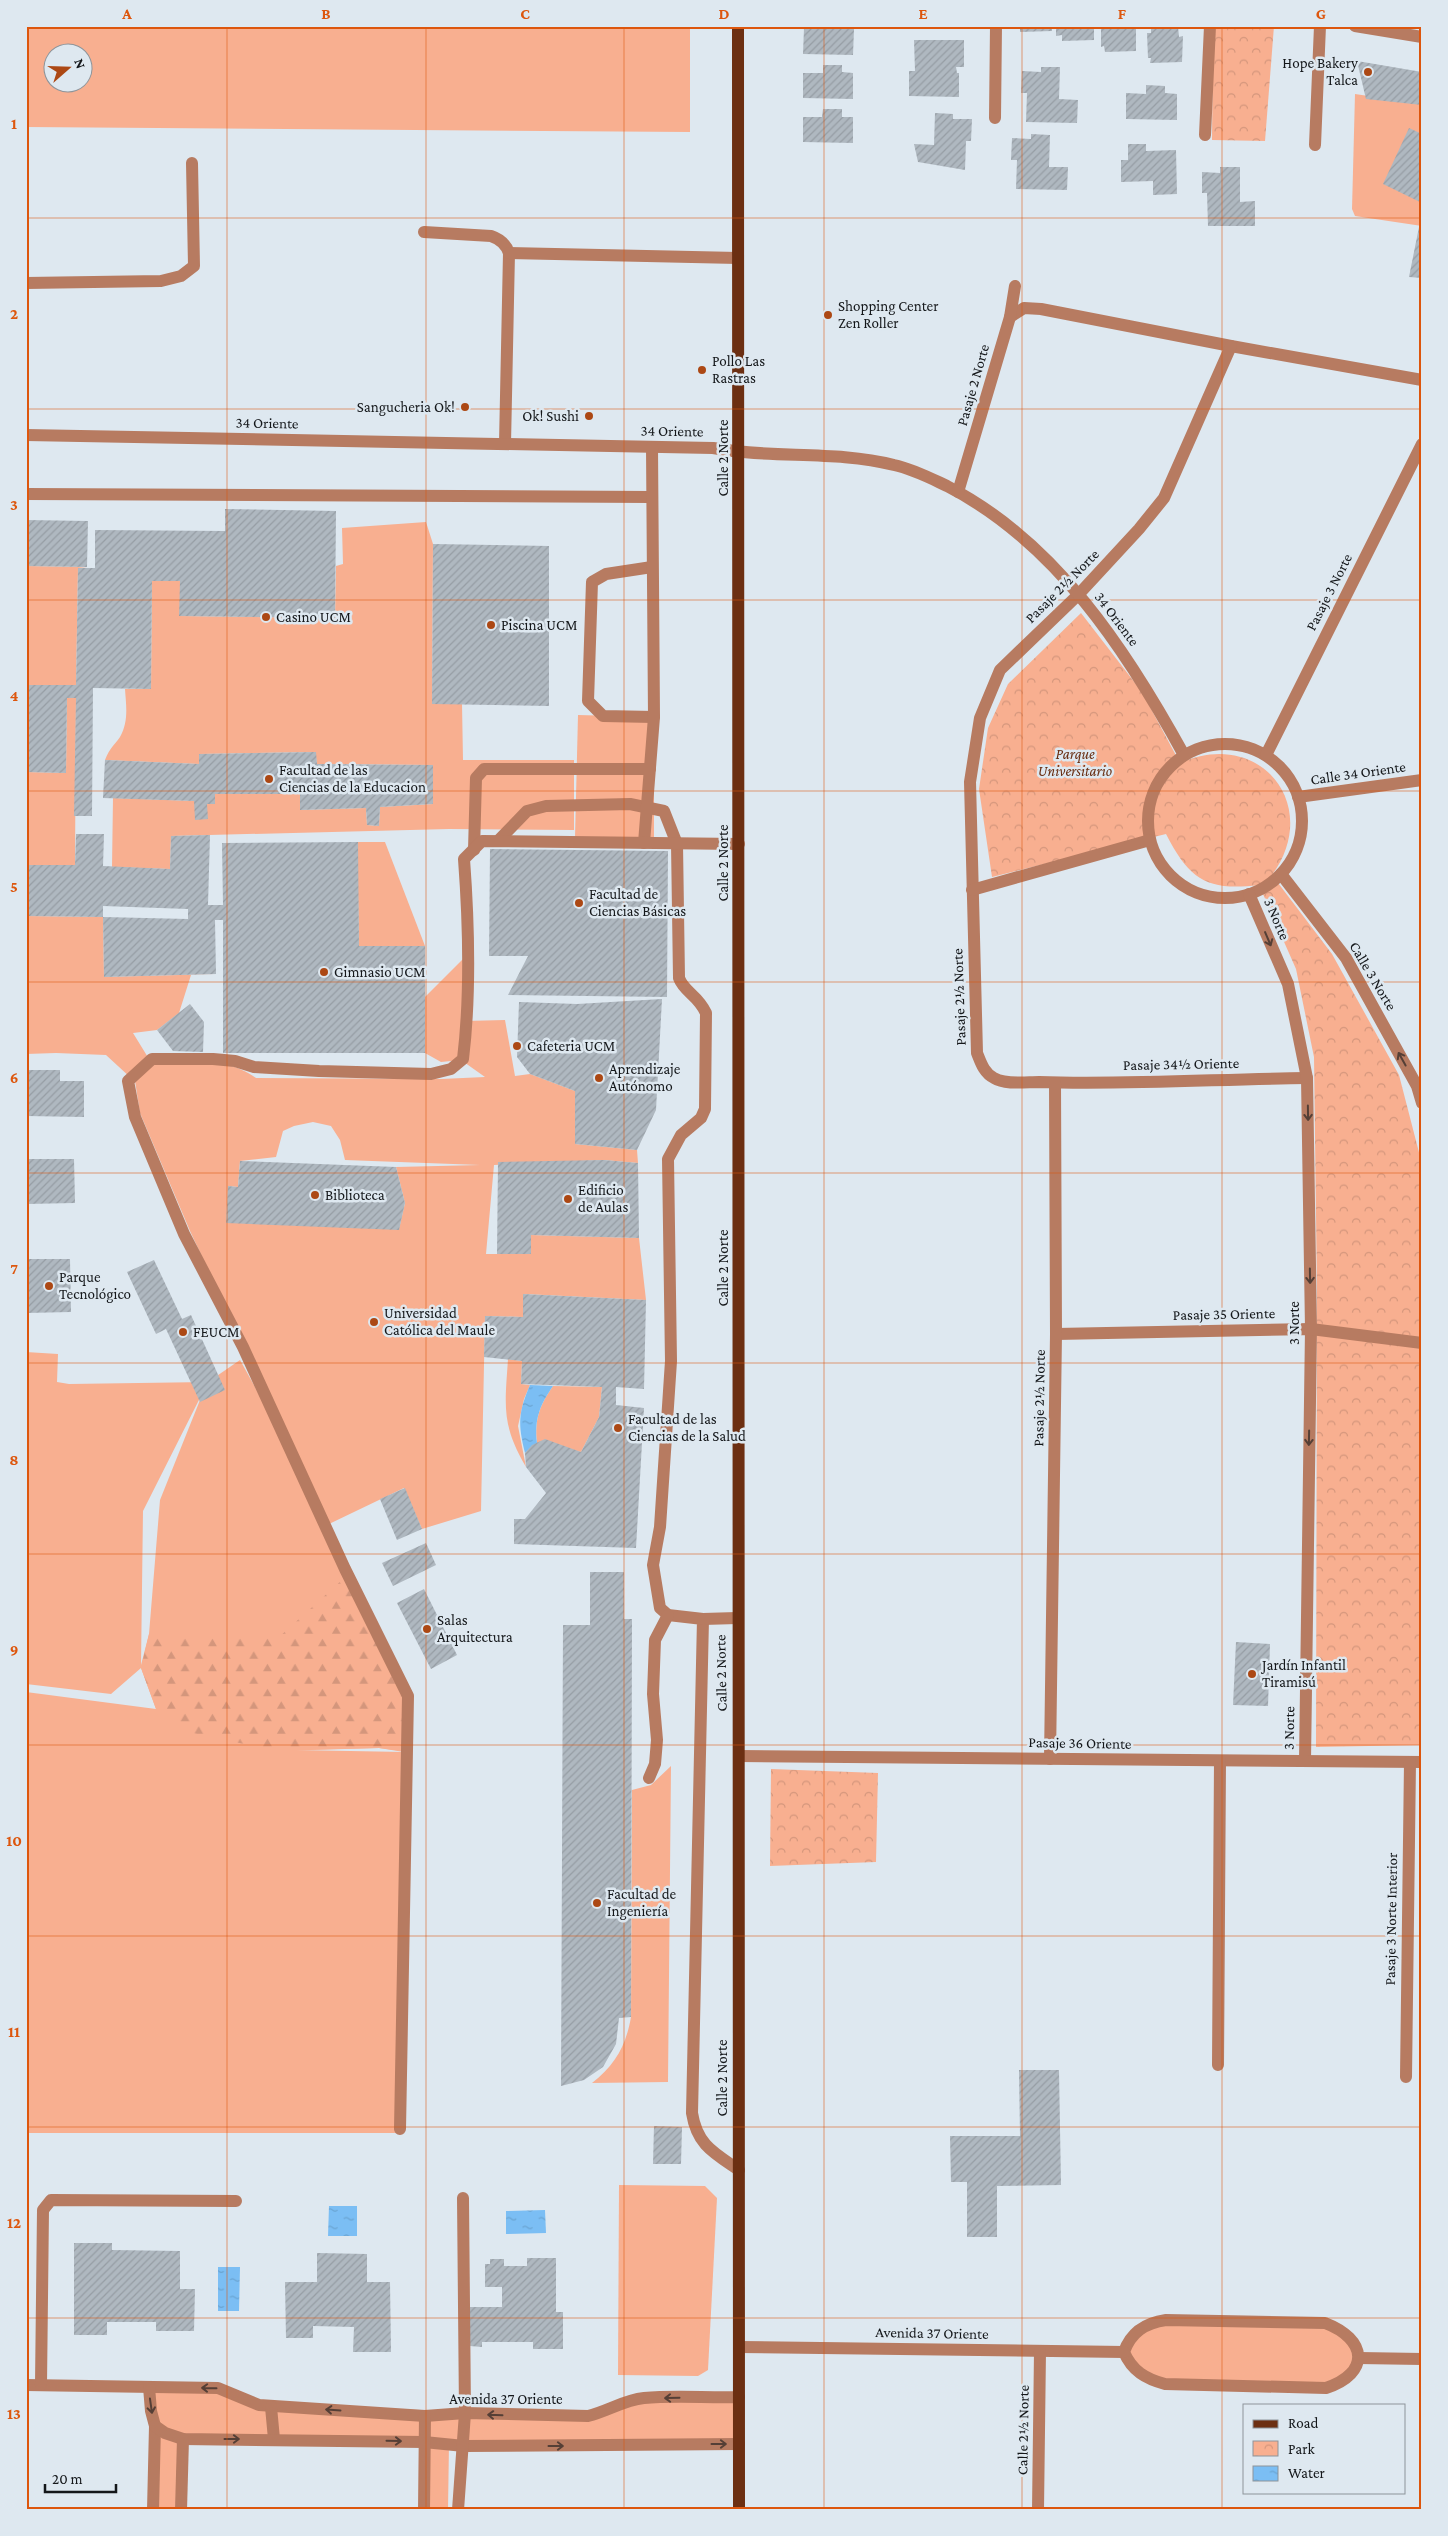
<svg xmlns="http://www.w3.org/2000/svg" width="1448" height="2536" font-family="'Crimson Pro',serif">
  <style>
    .grass { fill: #f8af90; fill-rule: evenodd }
    .forest { fill: url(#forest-firs) }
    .park { fill: url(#park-crowns) }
    .water { fill: url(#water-ripples) }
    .building { fill: url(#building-hatch); fill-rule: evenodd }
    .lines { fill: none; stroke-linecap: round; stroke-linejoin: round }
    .minor { stroke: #b77b61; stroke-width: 12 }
    .major { stroke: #6c2f12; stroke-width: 12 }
    .oneway { stroke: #553f36 }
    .grid { fill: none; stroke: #dd560d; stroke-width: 1; stroke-opacity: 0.55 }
    .poi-dot { fill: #ac4814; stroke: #dee8f0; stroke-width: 2 }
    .labels { text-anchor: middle; stroke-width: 5; stroke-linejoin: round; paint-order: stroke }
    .poi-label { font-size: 15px; fill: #14171a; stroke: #dee8f0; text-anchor: start }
    .street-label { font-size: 15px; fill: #14171a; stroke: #dee8f0 }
    .park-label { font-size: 15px; font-style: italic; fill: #682c0f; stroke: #dee8f0 }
    .neatline { fill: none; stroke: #dd560d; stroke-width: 2 }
    .grid-label { font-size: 16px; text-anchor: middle; font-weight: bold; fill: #dd560d }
  </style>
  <defs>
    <pattern id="forest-firs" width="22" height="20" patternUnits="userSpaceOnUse" patternTransform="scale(1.25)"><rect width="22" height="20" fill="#f8af90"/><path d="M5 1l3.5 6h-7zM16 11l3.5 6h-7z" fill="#d4967c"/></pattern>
    <pattern id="park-crowns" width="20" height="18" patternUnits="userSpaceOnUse" patternTransform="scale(1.25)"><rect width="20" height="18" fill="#f8af90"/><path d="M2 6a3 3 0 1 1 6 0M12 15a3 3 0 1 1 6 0" fill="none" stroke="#d4967c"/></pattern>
    <pattern id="water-ripples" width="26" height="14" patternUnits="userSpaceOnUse" patternTransform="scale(1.25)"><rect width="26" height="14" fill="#7bbef4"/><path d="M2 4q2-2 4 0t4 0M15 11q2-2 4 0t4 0" fill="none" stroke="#69a3d1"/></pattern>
    <pattern id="building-hatch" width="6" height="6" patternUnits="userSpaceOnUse" patternTransform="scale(1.25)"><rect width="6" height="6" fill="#afb8c0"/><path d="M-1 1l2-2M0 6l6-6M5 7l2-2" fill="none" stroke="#969da4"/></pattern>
  </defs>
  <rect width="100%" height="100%" fill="#dee8f0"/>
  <!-- grass -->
  <g class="grass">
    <path d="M26,26h664v106l-664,-5zM52,52h30v30h-30z"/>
    <polygon points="1355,94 1422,104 1422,226 1355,216 1352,209"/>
    <path d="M426,522l7,22 -1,159 30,1 1,56h111v70l-125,-1 -278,7 -1,33 -58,-2 1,-69 81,3 13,3 8,-10h85v16l66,-2 1,17 12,1 1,-19 53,-3v-39l-116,-1 -2,-12 -115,2 -1,10 -94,-4c5,-13 9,-14 15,-23 9,-16 6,-32 5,-48h26l1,-108h28v35l155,2 1,-52 7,-2 -1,-36z"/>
    <polygon points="26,566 87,567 78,568 76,685 26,685"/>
    <polygon points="67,698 76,698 75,865 26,865 26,772 66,773"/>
    <polygon points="578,715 654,717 654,840 575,838"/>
    <polygon points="357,842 385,842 425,946 359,946"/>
    <polygon points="26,916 103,917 104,977 216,974 191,975 179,1013 157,1030 133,1033 149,1059 131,1078 106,1055 56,1053 26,1054"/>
    <path d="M467,955l-2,66 40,-1 10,56 15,-2 45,17v53l62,6 1,13 -34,-3 -110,5 -8,89h45v-19l108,3 7,62 -122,-6 -1,23 -38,-1 -4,195 -59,18 -18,-41 -75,36 83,170 -8,439h-378v-441l130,17 -15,-41 -30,26 -85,-10v-332l32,2 -1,28 12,2 139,-2 32,-22 71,128 -121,-257 -50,-118 -5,-32 18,-19c36,0 73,-6 103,16l185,1 44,-2 -24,-17 -20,2 -16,-9v-56zM313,1122l18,4 9,14 5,20 135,5 -84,2 9,36 -6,26 -173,-7 2,-36 10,1 2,-26 36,-4 7,-26 11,-5zM204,1390l-44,110 -11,134 -8,31 2,-154zM379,1748l25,4 -108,-2z"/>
    <path d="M508,1359l14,2 -1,23 9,1 -6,14 -6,27 8,41c-25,-43 -21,-61 -18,-108z"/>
    <path d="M553,1386l49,1 -3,30 -18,35 -44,-9c-3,-24 3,-38 16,-57z"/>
    <path d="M671,1766l-3,316 -76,1c23,-18 34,-37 39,-66l1,-227 19,-5z"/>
    <polygon points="619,2185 705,2186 717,2198 708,2370 698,2376 618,2375"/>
    <polygon points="1151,2322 1338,2328 1359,2358 1339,2383 1165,2384 1128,2362 1128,2341"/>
    <polygon points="149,2387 218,2388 251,2404 588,2416 626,2402 739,2397 739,2444 449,2443 448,2510 424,2510 424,2442 183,2439 181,2510 153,2510"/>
  </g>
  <!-- forest -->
  <polygon class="forest" points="352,1571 412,1694 410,1752 379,1748 277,1751 188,1732 156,1709 141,1668 149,1634 278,1638"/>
  <!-- park -->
  <g class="park">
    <polygon points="1213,26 1274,26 1265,141 1212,140"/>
    <path d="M1081,613l61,79 38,71c79,-36 143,42 92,112l60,79 67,121 23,89v581l-106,2 1,-455 -3,-235 -18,-88 -37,-84c-51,6 -69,-4 -93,-51l-174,43 -13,-88 9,-61 20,-44z"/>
    <polygon points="771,1769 878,1773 876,1862 770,1866"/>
  </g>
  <!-- water -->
  <g class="water">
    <path d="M530,1385l23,1c-13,19 -19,33 -16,57l-12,10c-7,-29 -7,-40 5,-68z"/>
    <polygon points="329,2206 357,2206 357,2236 328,2236"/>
    <polygon points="545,2210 546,2233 506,2234 506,2211"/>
    <polygon points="218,2267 240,2267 239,2311 218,2311"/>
  </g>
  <!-- building -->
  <g class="building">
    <polygon points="823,26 854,29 853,55 803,54 804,28 823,29"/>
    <polygon points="1020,26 1052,26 1052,31 1020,32"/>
    <polygon points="1056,26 1094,26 1094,40 1062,41 1062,35 1056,36"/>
    <polygon points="1101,26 1136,26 1136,51 1105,52 1104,46 1101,47"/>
    <polygon points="1151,26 1178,26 1179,37 1183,36 1182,62 1150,63 1151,58 1148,58 1147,33 1151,33"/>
    <polygon points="914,40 964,40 964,67 956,67 957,73 959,73 959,97 909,96 909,71 915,71"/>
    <polygon points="1357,61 1422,72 1422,105 1366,99"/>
    <polygon points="823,65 842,65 842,72 853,73 853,99 803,98 803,73 823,73"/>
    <polygon points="1041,67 1060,67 1059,99 1078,100 1077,123 1026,122 1027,93 1021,93 1022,71 1041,72"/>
    <polygon points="1146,85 1165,86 1165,93 1177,94 1177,120 1126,119 1126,93 1146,94"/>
    <polygon points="823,109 842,109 842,117 853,117 853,143 803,142 803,117 822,117"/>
    <polygon points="935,113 953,114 953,119 972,119 971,141 966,141 965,170 918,162 914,144 934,145"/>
    <polygon points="1409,128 1422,134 1422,203 1383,184"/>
    <polygon points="1031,134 1050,135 1049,167 1068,167 1067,190 1016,189 1017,160 1011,160 1012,138 1031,139"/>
    <polygon points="1128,144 1146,144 1146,151 1176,150 1177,194 1153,195 1153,181 1121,182 1121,160 1128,160"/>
    <polygon points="1220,167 1240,167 1240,202 1255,201 1255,226 1208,226 1207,193 1202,193 1202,172 1220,173"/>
    <polygon points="1419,227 1422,228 1422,278 1409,277"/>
    <polygon points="225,509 336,511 335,618 179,616 180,581 152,581 151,689 93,688 92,816 74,816 76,698 67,698 66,773 26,772 26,685 76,685 78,568 95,568 95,530 225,531"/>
    <polygon points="26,520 88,521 87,567 26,566"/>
    <polygon points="433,544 549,546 549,706 432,704"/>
    <polygon points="316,752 317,764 433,765 433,804 380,807 379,826 367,825 366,808 300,810 300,794 215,794 215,804 207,804 208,819 195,820 194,801 103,798 105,760 199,764 199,754"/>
    <path d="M76,834h28l-1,32 67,3 1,-33 39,-1 -2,70h15l-1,-62 136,-1 1,104h66v107h-202v-133h-8l1,54 -112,3 -1,-60 -77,-1v-51h49zM103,906l85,3v10l-85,-2z"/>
    <polygon points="490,849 668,851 667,997 508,995 528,956 489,956"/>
    <polygon points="662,999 656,1110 637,1150 575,1144 575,1091 530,1074 517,1057 519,1002 577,1004"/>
    <polygon points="190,1004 204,1022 203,1052 173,1051 157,1030"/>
    <polygon points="26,1070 60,1070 60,1081 84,1081 84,1117 26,1116"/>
    <polygon points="26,1159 74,1159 75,1203 26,1204"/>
    <polygon points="604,1160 638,1163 639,1238 531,1235 531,1254 497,1254 498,1162"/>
    <polygon points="240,1161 396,1167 405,1203 399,1230 226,1223 228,1186 238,1187"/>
    <polygon points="26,1259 70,1259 71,1312 26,1313"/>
    <polygon points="154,1260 182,1319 191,1315 225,1390 200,1402 166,1329 156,1334 127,1272"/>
    <polygon points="523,1294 646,1300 644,1389 616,1387 616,1405 644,1408 636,1548 514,1544 514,1519 525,1519 546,1493 526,1467 525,1453 532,1445 545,1439 581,1452 599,1417 602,1387 521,1384 522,1361 484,1357 485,1316 523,1317"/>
    <polygon points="405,1488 422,1529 397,1540 380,1499"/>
    <polygon points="426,1543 436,1565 393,1586 382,1563"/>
    <polygon points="590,1572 624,1572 624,1619 632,1619 631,2017 619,2018 616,2044 603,2067 584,2080 561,2086 563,1625 590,1625"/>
    <polygon points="424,1589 457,1655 431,1669 397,1603"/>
    <polygon points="1236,1642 1270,1644 1268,1706 1233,1705"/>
    <polygon points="1019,2070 1059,2070 1061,2185 997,2186 997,2237 967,2237 967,2182 951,2182 950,2136 1020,2136"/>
    <polygon points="654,2126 682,2127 681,2164 653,2164"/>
    <polygon points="74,2243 112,2243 112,2250 180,2251 180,2289 195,2289 194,2331 156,2331 156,2322 107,2322 107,2335 74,2335"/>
    <polygon points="317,2253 367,2254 367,2282 390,2282 391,2352 353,2352 354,2327 313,2326 313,2338 286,2338 285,2282 317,2282"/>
    <polygon points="527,2258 556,2258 556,2312 563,2312 563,2349 533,2349 533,2342 482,2342 482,2347 470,2346 465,2307 502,2307 502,2287 485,2287 485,2264 490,2264 490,2259 504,2259 504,2266 527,2266"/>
  </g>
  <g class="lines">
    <!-- minor -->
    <g class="minor">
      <polyline points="1355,26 1422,37"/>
      <polyline points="995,118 996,26"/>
      <polyline points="1205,135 1210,26"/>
      <polyline points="1315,145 1320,26"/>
      <path d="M424,232l67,4c9,3 15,8 18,17l-4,191"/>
      <polyline points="509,253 738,258"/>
      <polyline points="26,283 161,281 181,276 194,266 192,163"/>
      <polyline points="1010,317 1024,308 1041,309 1231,346 1422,380"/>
      <path d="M1231,346l-67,152 -25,31 -61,66 -78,75 -20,48 -10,64 7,271c4,10 7,20 17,25 11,7 32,4 45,4 89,3 179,-3 268,-4"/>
      <path d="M26,435l687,13c60,11 122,2 181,17 19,4 36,13 53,21 109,56 180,165 237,269"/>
      <polyline points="958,492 1010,317 1015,286"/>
      <polyline points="26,494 651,497"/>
      <polyline points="652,567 606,574 592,582 588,701 603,716 654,717"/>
      <circle cx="1225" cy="821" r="77"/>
      <polyline points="1266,755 1422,444"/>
      <polyline points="1298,797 1422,780"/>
      <path d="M498,841l29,-30 19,-5 84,-2 34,7 13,33 2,134c5,14 19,17 27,35l-1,96 -4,9 -20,17 -13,24 3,202 -11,166 -7,38 7,43 8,7 35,4 -11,494c5,32 22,40 47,57"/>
      <polyline points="644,843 654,717 652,447"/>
      <polyline points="474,850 476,778 484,769 650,769"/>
      <polyline points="1281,874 1346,958 1417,1086 1422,1103"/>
      <polyline points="972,890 1150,840"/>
      <polyline points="1249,894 1288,984 1307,1078 1311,1329 1305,1761"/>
      <polyline points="1056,1334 1311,1329 1422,1343"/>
      <polyline points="703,1619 737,1618"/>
      <polyline points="739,1756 1422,1762"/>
      <polyline points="1050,1759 1056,1334 1055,1083"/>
      <polyline points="649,1778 655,1764 657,1740 653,1694 655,1640 668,1615"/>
      <polyline points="1218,2065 1220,1761"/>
      <polyline points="1406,2077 1410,1762"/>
      <path d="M400,2129l8,-433 -63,-127 -102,-222 -59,-113 -49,-117 -7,-36 24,-22h61l22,2 19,6 65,4 112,3 20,-5 12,-10c8,-66 6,-133 1,-200l18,-18 257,3"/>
      <path d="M1166,2320l159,3c42,16 46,50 1,65l-161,-4c-19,-5 -33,-13 -41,-32 7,-20 21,-29 42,-32z"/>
      <polyline points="739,2347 1124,2352"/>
      <polyline points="1359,2358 1422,2359"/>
      <path d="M26,2385l192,3 41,17 166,11 40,-3 123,3c20,-5 36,-16 56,-18 31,-3 64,0 95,-1"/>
      <polyline points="41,2385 43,2210 51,2200 236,2201"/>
      <polyline points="149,2387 151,2411 155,2426 153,2510"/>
      <polyline points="271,2407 274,2439"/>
      <polyline points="155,2426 165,2433 183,2439 424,2442 464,2446 739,2444"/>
      <polyline points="181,2510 183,2439"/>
      <polyline points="424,2510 425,2416"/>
      <polyline points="458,2510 465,2413 463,2198"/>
      <polyline points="1038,2510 1040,2351"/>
    </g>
    <!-- major -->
    <polyline class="major" points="738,26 739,2510"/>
  </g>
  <!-- one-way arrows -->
  <defs><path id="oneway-shaft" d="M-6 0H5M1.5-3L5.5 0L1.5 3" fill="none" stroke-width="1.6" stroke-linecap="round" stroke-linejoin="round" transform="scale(1.25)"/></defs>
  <g class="oneway">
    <use href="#oneway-shaft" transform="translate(1268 939) rotate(67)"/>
    <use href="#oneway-shaft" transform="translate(1402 1059) rotate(-119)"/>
    <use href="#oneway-shaft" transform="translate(1308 1113) rotate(89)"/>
    <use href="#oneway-shaft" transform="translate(1310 1276) rotate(89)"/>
    <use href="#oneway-shaft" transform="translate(1309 1438) rotate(91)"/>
    <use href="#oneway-shaft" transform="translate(209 2388) rotate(-179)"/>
    <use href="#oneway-shaft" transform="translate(672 2398) rotate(179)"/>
    <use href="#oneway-shaft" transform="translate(151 2406) rotate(82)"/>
    <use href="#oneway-shaft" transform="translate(333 2410) rotate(-176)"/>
    <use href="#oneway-shaft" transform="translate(495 2415) rotate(-178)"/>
    <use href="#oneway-shaft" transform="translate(232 2439)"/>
    <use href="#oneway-shaft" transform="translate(394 2441) rotate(1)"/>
    <use href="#oneway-shaft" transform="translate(719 2444)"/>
    <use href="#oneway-shaft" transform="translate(556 2446)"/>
  </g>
  <!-- grid -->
  <path class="grid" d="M227,26v2484M426,26v2484M624,26v2484M824,26v2484M1022,26v2484M1222,26v2484M26,218h1396M26,409h1396M26,600h1396M26,791h1396M26,982h1396M26,1173h1396M26,1363h1396M26,1554h1396M26,1745h1396M26,1936h1396M26,2127h1396M26,2318h1396"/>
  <!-- markers -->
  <g class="poi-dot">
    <circle cx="1368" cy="72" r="5"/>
    <circle cx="828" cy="315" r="5"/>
    <circle cx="702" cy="370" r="5"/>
    <circle cx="465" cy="407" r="5"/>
    <circle cx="589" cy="416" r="5"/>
    <circle cx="266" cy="617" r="5"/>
    <circle cx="491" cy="625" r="5"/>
    <circle cx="269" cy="779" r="5"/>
    <circle cx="579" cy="903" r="5"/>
    <circle cx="324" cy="972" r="5"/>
    <circle cx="517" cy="1046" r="5"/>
    <circle cx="599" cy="1078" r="5"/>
    <circle cx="315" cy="1195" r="5"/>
    <circle cx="568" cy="1199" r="5"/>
    <circle cx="49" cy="1286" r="5"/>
    <circle cx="374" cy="1322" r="5"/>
    <circle cx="183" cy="1332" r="5"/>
    <circle cx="618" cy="1428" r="5"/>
    <circle cx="427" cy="1629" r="5"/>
    <circle cx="1252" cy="1674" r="5"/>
    <circle cx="597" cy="1903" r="5"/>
  </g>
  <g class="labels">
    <!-- poi labels -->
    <g class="poi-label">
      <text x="1358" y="68" text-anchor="end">Hope Bakery<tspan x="1358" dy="17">Talca</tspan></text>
      <text x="838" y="311">Shopping Center<tspan x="838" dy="17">Zen Roller</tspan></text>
      <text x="712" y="366">Pollo Las<tspan x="712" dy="17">Rastras</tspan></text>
      <text x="455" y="412" text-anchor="end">Sangucheria Ok!</text>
      <text x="579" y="421" text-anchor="end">Ok! Sushi</text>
      <text x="276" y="622">Casino UCM</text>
      <text x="501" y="630">Piscina UCM</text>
      <text x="279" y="775">Facultad de las<tspan x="279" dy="17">Ciencias de la Educacion</tspan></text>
      <text x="589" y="899">Facultad de<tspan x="589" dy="17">Ciencias Básicas</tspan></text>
      <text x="334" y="977">Gimnasio UCM</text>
      <text x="527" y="1051">Cafeteria UCM</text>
      <text x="609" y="1074">Aprendizaje<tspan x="609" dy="17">Autónomo</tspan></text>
      <text x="578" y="1195">Edificio<tspan x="578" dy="17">de Aulas</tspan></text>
      <text x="325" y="1200">Biblioteca</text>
      <text x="59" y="1282">Parque<tspan x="59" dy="17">Tecnológico</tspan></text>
      <text x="384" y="1318">Universidad<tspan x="384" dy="17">Católica del Maule</tspan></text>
      <text x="193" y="1337">FEUCM</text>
      <text x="628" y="1424">Facultad de las<tspan x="628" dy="17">Ciencias de la Salud</tspan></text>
      <text x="437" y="1625">Salas<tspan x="437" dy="17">Arquitectura</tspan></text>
      <text x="1262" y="1670">Jardín Infantil<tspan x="1262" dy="17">Tiramisú</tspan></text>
      <text x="607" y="1899">Facultad de<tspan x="607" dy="17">Ingeniería</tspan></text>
    </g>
    <!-- street labels -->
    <g class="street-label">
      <text transform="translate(973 385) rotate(-74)" y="5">Pasaje 2 Norte</text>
      <text transform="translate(267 423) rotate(1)" y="5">34 Oriente</text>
      <text transform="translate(672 431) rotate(1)" y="5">34 Oriente</text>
      <text transform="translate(723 458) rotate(-90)" y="5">Calle 2 Norte</text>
      <text transform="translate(1062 586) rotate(-45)" y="5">Pasaje 2½ Norte</text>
      <text transform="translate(1329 592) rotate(-63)" y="5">Pasaje 3 Norte</text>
      <text transform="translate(1117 619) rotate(53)" y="5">34 Oriente</text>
      <text transform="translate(1358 773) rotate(-8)" y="5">Calle 34 Oriente</text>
      <text transform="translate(723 863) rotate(-90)" y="5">Calle 2 Norte</text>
      <text transform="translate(1277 919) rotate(67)" y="5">3 Norte</text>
      <text transform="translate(1373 976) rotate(59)" y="5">Calle 3 Norte</text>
      <text transform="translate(959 997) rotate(-92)" y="5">Pasaje 2½ Norte</text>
      <text transform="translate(1181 1064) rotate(-1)" y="5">Pasaje 34½ Oriente</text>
      <text transform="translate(723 1268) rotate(-90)" y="5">Calle 2 Norte</text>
      <text transform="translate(1224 1314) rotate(-1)" y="5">Pasaje 35 Oriente</text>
      <text transform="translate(1294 1323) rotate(-90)" y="5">3 Norte</text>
      <text transform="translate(1039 1398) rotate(-89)" y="5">Pasaje 2½ Norte</text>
      <text transform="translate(721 1673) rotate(-91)" y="5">Calle 2 Norte</text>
      <text transform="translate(1289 1728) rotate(-89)" y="5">3 Norte</text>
      <text transform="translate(1080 1743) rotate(1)" y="5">Pasaje 36 Oriente</text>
      <text transform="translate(1391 1919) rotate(-89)" y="5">Pasaje 3 Norte Interior</text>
      <text transform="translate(722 2078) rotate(-90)" y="5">Calle 2 Norte</text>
      <text transform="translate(932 2333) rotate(1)" y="5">Avenida 37 Oriente</text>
      <text x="506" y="2404">Avenida 37 Oriente</text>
      <text transform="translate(1023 2430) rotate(-89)" y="5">Calle 2½ Norte</text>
    </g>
    <!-- park labels -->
    <g class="park-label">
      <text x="1075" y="759">Parque<tspan x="1075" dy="17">Universitario</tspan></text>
    </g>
  </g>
  <!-- border -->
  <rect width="1448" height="2536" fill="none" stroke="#dee8f0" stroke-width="55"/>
  <!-- legend -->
  <rect x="1243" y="2404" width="162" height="90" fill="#dee8f0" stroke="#8d949a"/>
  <rect x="1253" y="2420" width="25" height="8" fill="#6c2f12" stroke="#8d949a"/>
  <text x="1288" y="2428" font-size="15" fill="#14171a">Road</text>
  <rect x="1253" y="2441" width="25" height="15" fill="url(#park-crowns)" stroke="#8d949a"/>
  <text x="1288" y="2454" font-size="15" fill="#14171a">Park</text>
  <rect x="1253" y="2466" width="25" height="15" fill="url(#water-ripples)" stroke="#8d949a"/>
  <text x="1288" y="2478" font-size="15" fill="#14171a">Water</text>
  <!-- north arrow -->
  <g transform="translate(68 68) rotate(70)"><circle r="24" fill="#dee8f0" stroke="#8d949a"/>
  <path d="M0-4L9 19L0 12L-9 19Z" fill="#ac4814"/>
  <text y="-8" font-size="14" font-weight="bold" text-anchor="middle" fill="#14171a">N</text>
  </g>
  <!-- scale -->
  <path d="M45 2484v8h71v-8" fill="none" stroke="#14171a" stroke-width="2.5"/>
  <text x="52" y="2484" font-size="15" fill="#14171a" stroke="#dee8f0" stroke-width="4" paint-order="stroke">20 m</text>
  <rect x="28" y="28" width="1392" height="2480" class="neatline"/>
  <g class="grid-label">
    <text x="127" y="19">A</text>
    <text x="326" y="19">B</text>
    <text x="525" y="19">C</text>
    <text x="724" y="19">D</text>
    <text x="923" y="19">E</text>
    <text x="1122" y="19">F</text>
    <text x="1321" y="19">G</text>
    <text x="14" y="129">1</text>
    <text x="14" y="319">2</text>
    <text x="14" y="510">3</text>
    <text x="14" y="701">4</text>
    <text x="14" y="892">5</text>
    <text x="14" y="1083">6</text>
    <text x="14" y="1274">7</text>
    <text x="14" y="1465">8</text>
    <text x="14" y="1655">9</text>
    <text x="14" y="1846">10</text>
    <text x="14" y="2037">11</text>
    <text x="14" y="2228">12</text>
    <text x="14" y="2419">13</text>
  </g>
</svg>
